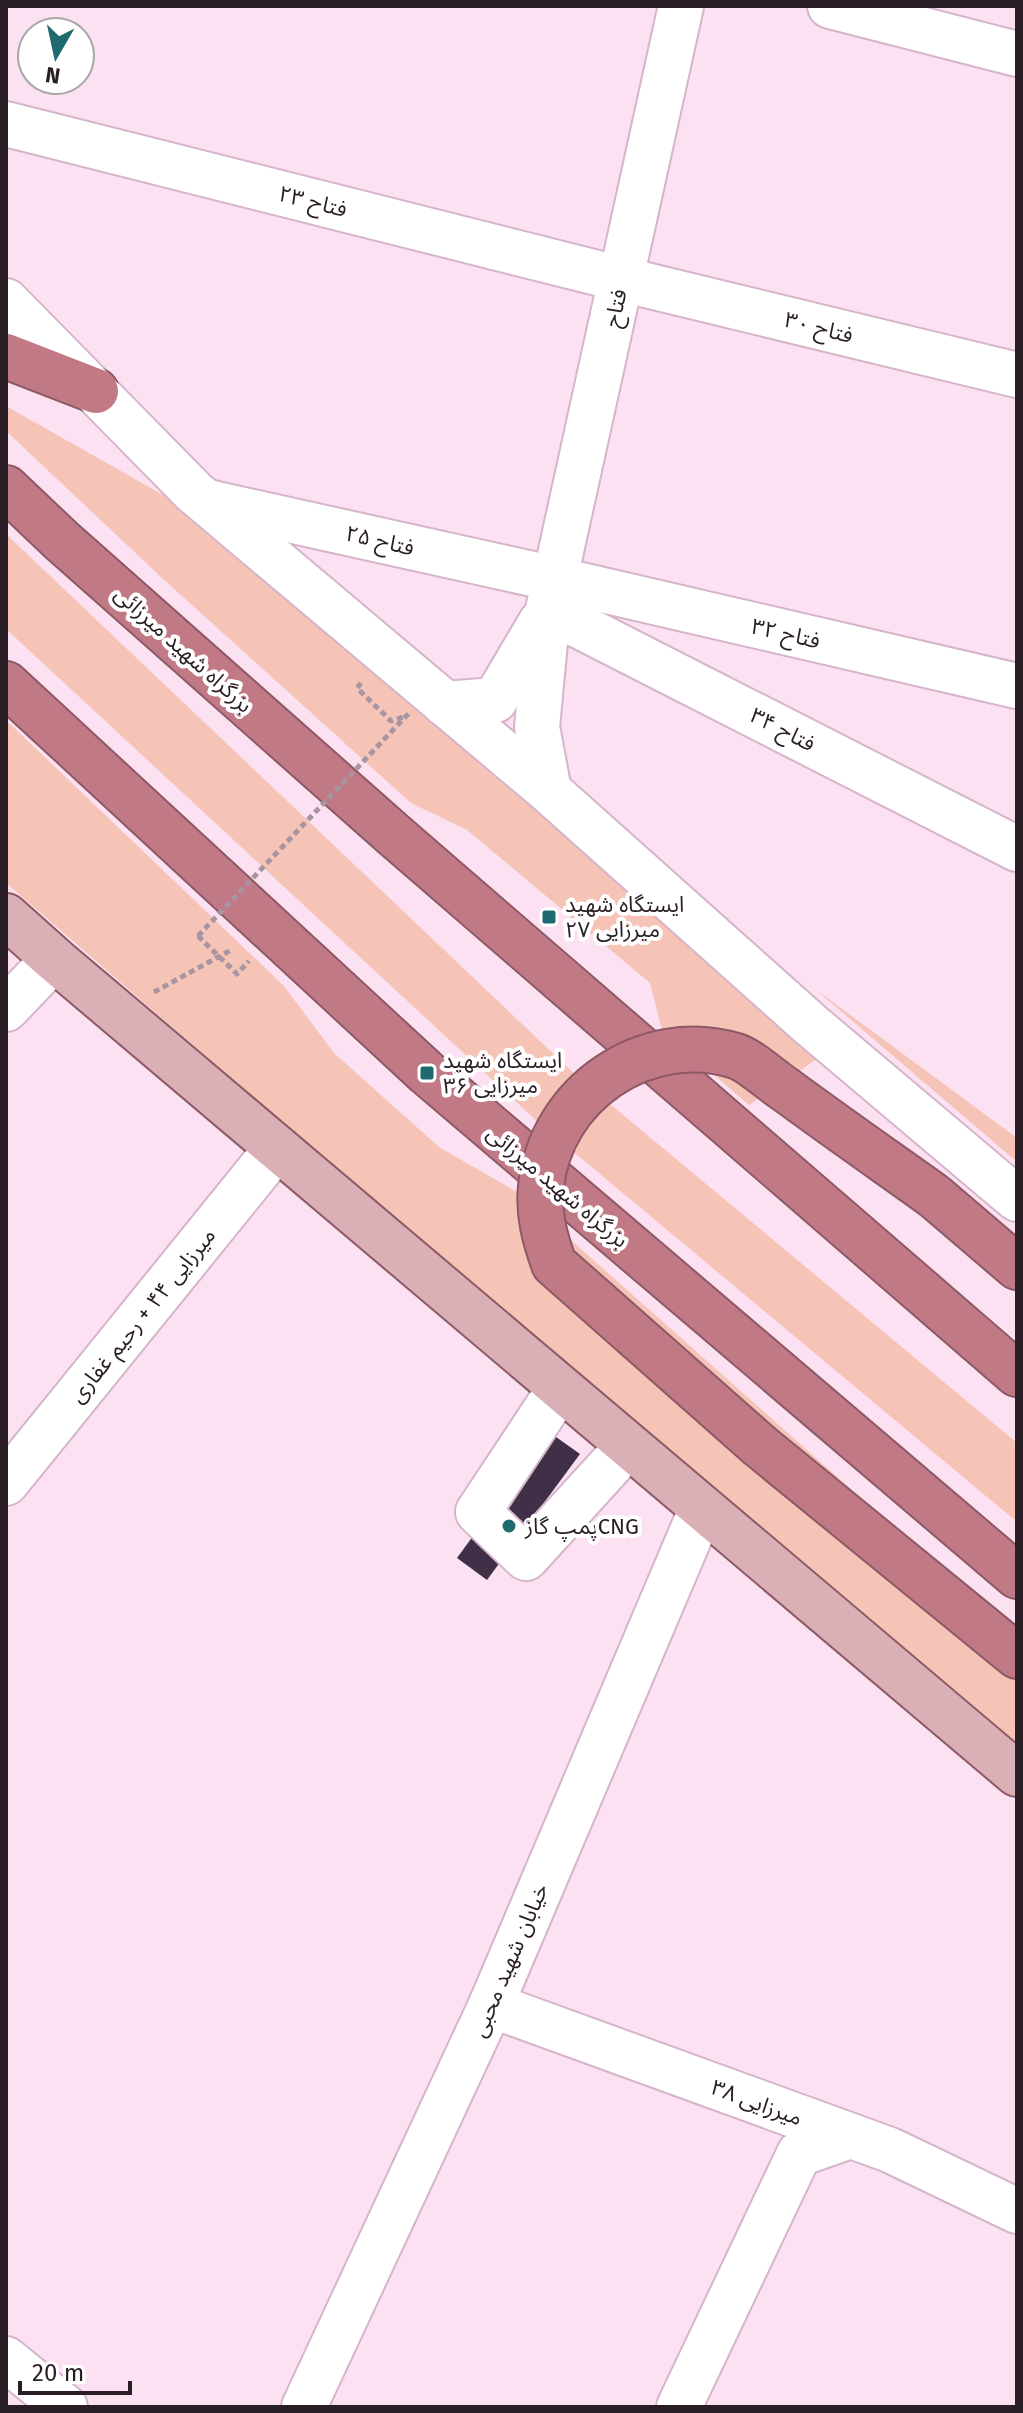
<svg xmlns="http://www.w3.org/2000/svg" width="1023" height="2413" font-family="'Fira Sans','Noto Sans Arabic',sans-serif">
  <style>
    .green { fill: #f6c4b7 }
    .building { fill: #3f3048 }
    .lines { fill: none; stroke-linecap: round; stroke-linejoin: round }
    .minor-casing { stroke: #d5b5ca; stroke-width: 48 }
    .major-casing { stroke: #8c5964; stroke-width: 48 }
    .highway-casing { stroke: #8c5964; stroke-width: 48 }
    .path { stroke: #a994a2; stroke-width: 5; stroke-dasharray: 6 4; stroke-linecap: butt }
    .minor { stroke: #fff; stroke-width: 44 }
    .major { stroke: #daafb6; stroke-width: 44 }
    .highway { stroke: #c17986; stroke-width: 44 }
    .highway-bridge-casing { stroke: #8c5964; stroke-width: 48; stroke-linecap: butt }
    .path-bridge { stroke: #a994a2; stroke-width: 5; stroke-dasharray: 6 4; stroke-linecap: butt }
    .highway-bridge { stroke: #c17986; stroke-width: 44 }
    .poi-dot { fill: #1e6a6e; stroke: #fff; stroke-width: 3 }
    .labels { text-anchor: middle; stroke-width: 8; stroke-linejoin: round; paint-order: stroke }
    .street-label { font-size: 22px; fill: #2a1e26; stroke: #fff }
    .poi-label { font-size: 22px; fill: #2a1e26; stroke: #fff; text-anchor: start }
  </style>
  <rect width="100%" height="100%" fill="#fce1f2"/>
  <!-- green -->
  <g class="green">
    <polygon points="6,406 179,504 823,1055 749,1105 662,1030 650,983 467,830 411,803 161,577 6,431"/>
    <polygon points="6,534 581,1080 1017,1443 1017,1522 540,1124 6,629"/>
    <polygon points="6,720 284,986 334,1053 439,1147 517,1192 1017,1637 1017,1745 368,1197 6,883"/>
    <polygon points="815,989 1017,1138 1017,1162"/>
  </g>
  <!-- building -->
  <polygon class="building" points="549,1432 580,1454 487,1580 457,1558"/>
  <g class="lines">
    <!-- minor casing -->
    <g class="minor-casing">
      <g id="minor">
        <polyline points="830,6 1017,54"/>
        <polyline points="6,124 621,279 1017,375"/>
        <polyline points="6,301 194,492 549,791 811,1025 1017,1199"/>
        <polyline points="212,503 555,579 1017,686"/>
        <polyline points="548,610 1017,849"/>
        <polyline points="445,704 495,700 541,622"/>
        <polyline points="549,791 537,727 548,610 681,6"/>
        <polyline points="6,1009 54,959"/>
        <polyline points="560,1388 478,1512 526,1558 628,1446"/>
        <polyline points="6,1483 277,1148"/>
        <polyline points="491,2005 890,2150 1017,2211"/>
        <polyline points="6,2359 65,2407"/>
        <polyline points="304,2407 491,2005 702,1508"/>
        <polyline points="679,2407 799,2154 850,2136"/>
      </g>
    </g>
    <!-- major casing -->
    <g class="major-casing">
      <polyline id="major" points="6,916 54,959 1017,1774"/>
    </g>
    <!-- highway casing -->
    <g class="highway-casing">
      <g id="highway">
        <polyline points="6,356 96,391"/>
        <polyline points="6,488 62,541 394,835 1017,1374"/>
        <polyline points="6,684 427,1073 1017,1576"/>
        <polyline points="934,1196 1017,1267"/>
        <polyline points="760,1446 1017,1656"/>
      </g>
    </g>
    <!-- path -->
    <g class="path">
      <polyline points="361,683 357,688 391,721 403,717"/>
      <polyline points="198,936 237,974 249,961"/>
      <polyline points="154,992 233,949"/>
    </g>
    <!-- minor -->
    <use href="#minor" class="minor"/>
    <!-- major -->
    <use href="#major" class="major"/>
    <!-- highway -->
    <use href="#highway" class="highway"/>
    <!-- highway-bridge casing -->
    <g class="highway-bridge-casing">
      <path id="highway-bridge" d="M760,1446l-206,-182c-9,-25 -16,-50 -13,-77 9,-93 105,-159 195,-131 15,5 36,25 50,34 49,36 99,71 148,106"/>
    </g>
    <!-- path-bridge -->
    <polyline class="path-bridge" points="198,936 410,712"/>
    <!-- highway-bridge -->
    <use href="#highway-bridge" class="highway-bridge"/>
  </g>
  <!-- markers -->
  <g class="poi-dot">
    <rect x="541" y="909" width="16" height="16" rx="4"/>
    <rect x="419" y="1065" width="16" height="16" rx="4"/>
    <circle cx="509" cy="1526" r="8"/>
  </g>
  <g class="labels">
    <!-- street labels -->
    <g class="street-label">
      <text transform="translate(313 201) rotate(14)" y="8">فتاح ۲۳</text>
      <text transform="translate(615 308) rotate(-78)" y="8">فتاح</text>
      <text transform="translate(819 327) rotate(14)" y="8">فتاح ۳۰</text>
      <text transform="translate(380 540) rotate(13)" y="8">فتاح ۲۵</text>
      <text transform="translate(786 633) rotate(13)" y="8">فتاح ۳۲</text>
      <text transform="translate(184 649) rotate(42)" y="8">بزرگراه شهید میرزائی</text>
      <text transform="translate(783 729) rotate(27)" y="8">فتاح ۳۴</text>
      <text transform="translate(558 1186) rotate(40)" y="8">بزرگراه شهید میرزائی</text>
      <text transform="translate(142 1315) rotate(-51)" y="8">میرزایی ۴۴ + رحیم غفاری</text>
      <text transform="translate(509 1960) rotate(-67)" y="8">خیابان شهید محبی</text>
      <text transform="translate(757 2102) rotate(20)" y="8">میرزایی ۳۸</text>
    </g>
    <!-- poi labels -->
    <g class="poi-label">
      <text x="565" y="912">ایستگاه شهید<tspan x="565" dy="25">میرزایی ۲۷</tspan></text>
      <text x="443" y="1068">ایستگاه شهید<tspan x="443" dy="25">میرزایی ۳۶</tspan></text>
      <text x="525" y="1534">پمپ گازCNG</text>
    </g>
  </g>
  <!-- border -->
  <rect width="1023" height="2413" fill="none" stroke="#2a1e26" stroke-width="16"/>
  <!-- north arrow -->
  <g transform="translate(56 56) rotate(189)"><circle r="38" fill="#ffffff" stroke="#aaa5a8" stroke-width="2"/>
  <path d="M0-6L14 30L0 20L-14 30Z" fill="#1e6a6e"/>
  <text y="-12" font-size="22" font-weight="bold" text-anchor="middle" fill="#2a1e26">N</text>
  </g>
  <!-- scale -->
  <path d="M20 2381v12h110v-12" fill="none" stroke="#2a1e26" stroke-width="4"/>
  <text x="32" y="2381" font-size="24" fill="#2a1e26" stroke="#ffffff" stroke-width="6" paint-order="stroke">20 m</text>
</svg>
